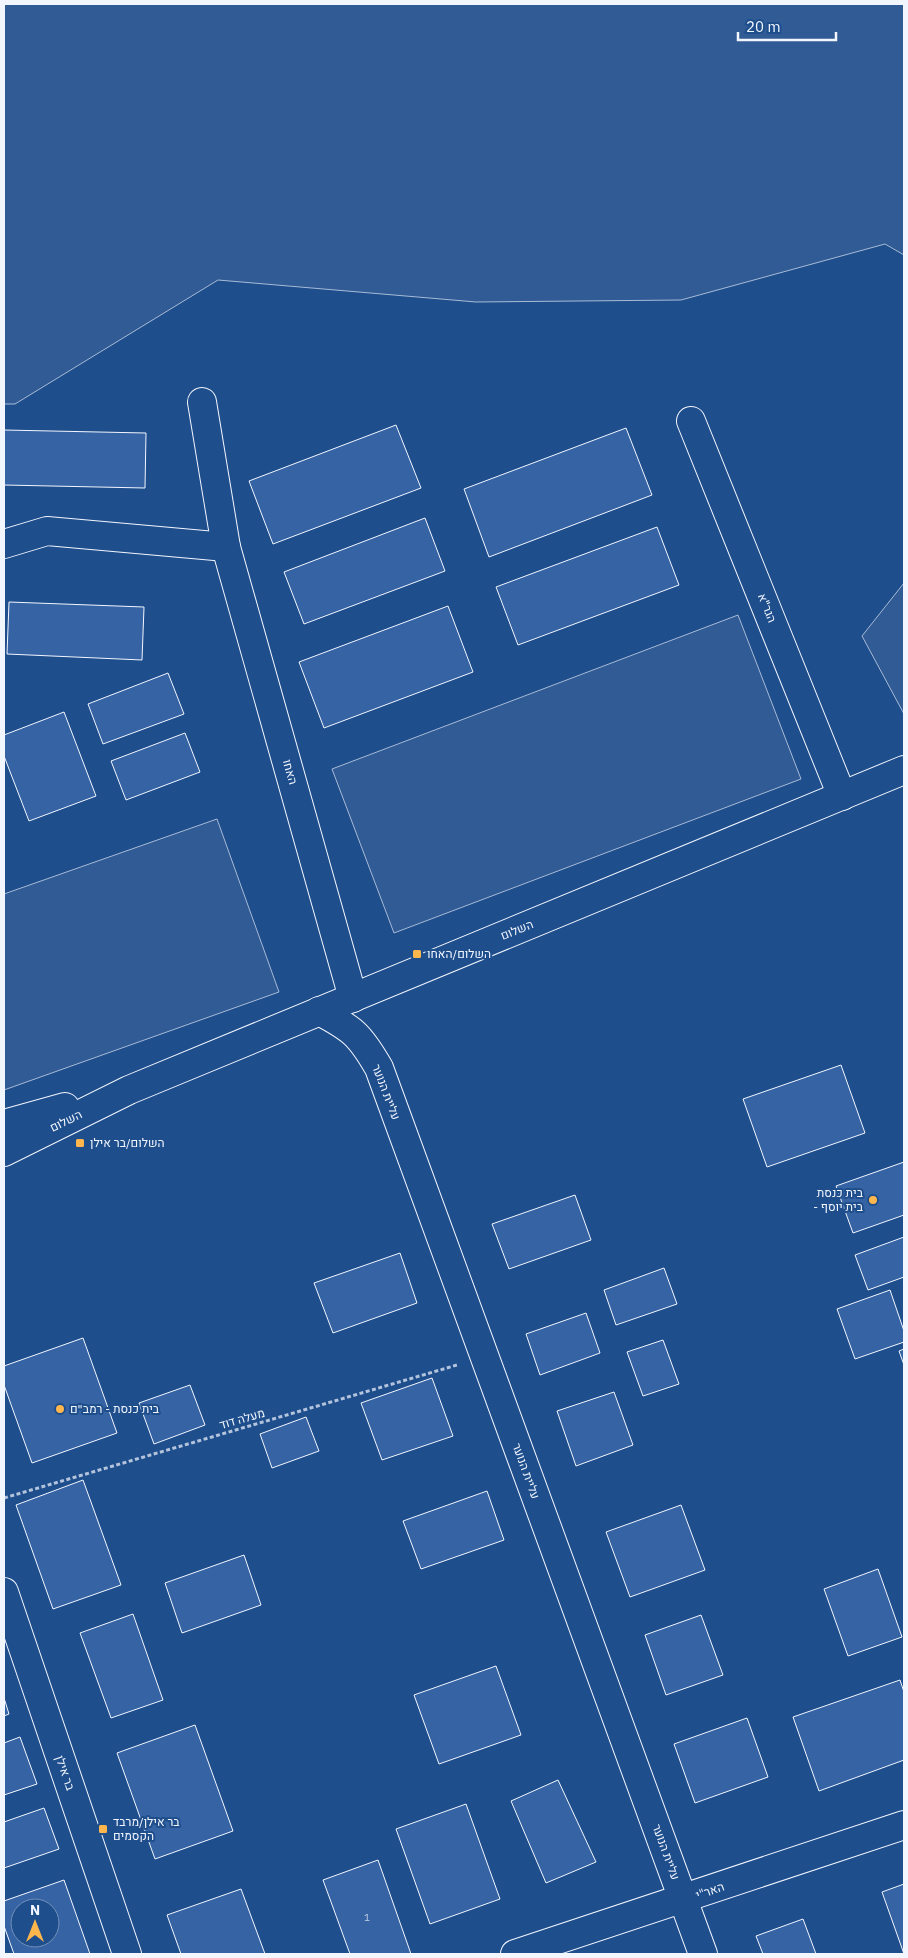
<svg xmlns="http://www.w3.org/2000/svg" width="908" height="1958" font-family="'IBM Plex Sans',Heebo,sans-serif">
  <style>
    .built { fill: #305b95; stroke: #a8bbd7 }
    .building { fill: #3563a3; stroke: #f2f6ff; fill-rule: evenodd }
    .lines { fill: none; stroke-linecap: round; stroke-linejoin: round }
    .minor-casing { stroke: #f2f6ff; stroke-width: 30 }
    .tertiary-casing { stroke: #f2f6ff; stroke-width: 30 }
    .path { stroke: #b3c4dc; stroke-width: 3; stroke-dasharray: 4 2.5; stroke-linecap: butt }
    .minor { stroke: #1f4e8c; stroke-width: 28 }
    .tertiary { stroke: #1f4e8c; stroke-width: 28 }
    .poi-dot { fill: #ffb74d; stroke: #1f4e8c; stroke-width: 2 }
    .labels { text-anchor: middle; stroke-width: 4; stroke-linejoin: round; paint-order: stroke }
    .number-label { font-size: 10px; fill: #c3d1e8 }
    .street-label { font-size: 12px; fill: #f2f6ff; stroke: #1f4e8c }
    .poi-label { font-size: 12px; fill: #f2f6ff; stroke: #1f4e8c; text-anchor: start }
  </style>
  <rect width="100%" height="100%" fill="#1f4e8c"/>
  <!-- built -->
  <g class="built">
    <polygon points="4,4 904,4 904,255 885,244 681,300 476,302 218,280 15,404 4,404"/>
    <polygon points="904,583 904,714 862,636"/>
    <polygon points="738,615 801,779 394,933 332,769"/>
    <polygon points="217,819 279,992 4,1090 4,894"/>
  </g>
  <!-- building -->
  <g class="building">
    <polygon points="396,425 421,488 273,544 249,481"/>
    <polygon points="626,428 652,495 489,557 464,489"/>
    <polygon points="4,430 146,433 145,488 4,485"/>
    <polygon points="425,518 445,571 304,624 284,572"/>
    <polygon points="657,527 679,585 518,645 496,587"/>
    <polygon points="9,602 144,607 142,660 7,654"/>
    <polygon points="448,606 473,672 324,728 299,662"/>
    <polygon points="168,673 184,714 103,744 88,704"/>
    <polygon points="64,712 96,796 29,821 4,756 4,735"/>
    <polygon points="185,733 200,772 126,800 111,761"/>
    <polygon points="841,1065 865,1133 767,1167 743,1099"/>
    <polygon points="904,1162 904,1215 853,1233 836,1186"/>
    <polygon points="575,1195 591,1240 509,1269 492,1224"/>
    <polygon points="904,1237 904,1277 868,1290 855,1255"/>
    <polygon points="400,1253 417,1303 333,1333 314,1283"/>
    <polygon points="664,1268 677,1304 616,1325 604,1290"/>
    <polygon points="890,1290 904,1331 904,1342 855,1359 837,1309"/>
    <polygon points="586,1313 600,1353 540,1375 526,1334"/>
    <polygon points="83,1338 117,1433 32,1463 4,1385 4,1366"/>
    <polygon points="663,1340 679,1384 643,1396 627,1352"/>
    <polygon points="904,1349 904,1365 899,1351"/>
    <polygon points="432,1378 453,1436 382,1460 361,1403"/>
    <polygon points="190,1385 205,1425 154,1444 139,1403"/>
    <polygon points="614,1392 633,1445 576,1466 557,1411"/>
    <polygon points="306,1417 319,1451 272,1468 260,1434"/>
    <polygon points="83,1480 121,1585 53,1609 16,1505"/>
    <polygon points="487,1491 504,1540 421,1569 403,1521"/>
    <polygon points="681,1505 705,1570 630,1597 606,1532"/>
    <polygon points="244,1555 261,1605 182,1633 165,1583"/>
    <polygon points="878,1569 902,1637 848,1656 824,1589"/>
    <polygon points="133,1614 163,1700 111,1718 80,1633"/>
    <polygon points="701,1615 723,1675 666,1695 645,1635"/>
    <polygon points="496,1666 521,1735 439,1764 414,1695"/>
    <polygon points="900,1680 904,1692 904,1760 819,1791 793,1717"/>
    <polygon points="4,1698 9,1714 4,1716"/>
    <polygon points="747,1718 768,1777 695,1803 674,1744"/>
    <polygon points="195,1725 233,1831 155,1859 117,1753"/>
    <polygon points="20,1737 37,1784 4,1795 4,1743"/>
    <polygon points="558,1780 596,1862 546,1883 511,1801"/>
    <polygon points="466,1804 500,1899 430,1924 396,1829"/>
    <polygon points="44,1808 59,1849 4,1868 4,1822"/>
    <polygon points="378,1860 411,1954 350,1954 323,1880"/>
    <path d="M64,1880l26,74h-76l-10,-28v-25zM20,1908h30v30h-30z"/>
    <polygon points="904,1884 904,1954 882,1892"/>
    <polygon points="241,1889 265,1954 181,1954 167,1915"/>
    <polygon points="803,1919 816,1954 763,1954 756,1936"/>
  </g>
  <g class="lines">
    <!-- minor casing -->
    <g class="minor-casing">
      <g id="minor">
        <polyline points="202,402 226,547 353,998"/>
        <polyline points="691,421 842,796"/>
        <polyline points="4,544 47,531 226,547"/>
        <polyline points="515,1954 904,1825"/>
      </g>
    </g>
    <!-- tertiary casing -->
    <g class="tertiary-casing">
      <g id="tertiary">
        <path d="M319,1011c34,18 41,24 60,57l324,886"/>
        <polyline points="4,1124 65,1107"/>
        <polyline points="4,1152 129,1090 904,770"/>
        <polyline points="4,1592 127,1954"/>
      </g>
    </g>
    <!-- path -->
    <polyline class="path" points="4,1498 457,1365"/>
    <!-- minor -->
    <use href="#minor" class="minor"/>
    <!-- tertiary -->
    <use href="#tertiary" class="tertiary"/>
  </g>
  <!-- markers -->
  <g class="poi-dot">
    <rect x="412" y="949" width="10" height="10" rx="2.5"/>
    <rect x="75" y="1138" width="10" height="10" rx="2.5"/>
    <circle cx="873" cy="1200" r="5"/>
    <circle cx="60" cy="1409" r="5"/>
    <rect x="98" y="1824" width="10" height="10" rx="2.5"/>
  </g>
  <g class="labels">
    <!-- number labels -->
    <g class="number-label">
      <text x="367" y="1921">1</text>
    </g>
    <!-- street labels -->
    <g class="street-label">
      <text transform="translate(767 608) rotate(68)" y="4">הגר"א</text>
      <text transform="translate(290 772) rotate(74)" y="4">האחו</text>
      <text transform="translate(517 930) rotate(-22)" y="4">השלום</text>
      <text transform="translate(386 1092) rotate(69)" y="4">עליית הנוער</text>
      <text transform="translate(66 1121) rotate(-26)" y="4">השלום</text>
      <text transform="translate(242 1419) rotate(-16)" y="4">מעלה דוד</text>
      <text transform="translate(526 1471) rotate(70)" y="4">עליית הנוער</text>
      <text transform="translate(65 1773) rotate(71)" y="4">בר אילן</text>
      <text transform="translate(666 1852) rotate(70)" y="4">עליית הנוער</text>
      <text transform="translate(710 1891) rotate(-19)" y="4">האר"י</text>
    </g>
    <!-- poi labels -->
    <g class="poi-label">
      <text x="427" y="958">השלום/האחו</text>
      <text x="90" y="1147">השלום/בר אילן</text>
      <text x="863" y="1197" text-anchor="end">בית כנסת<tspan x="863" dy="14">- בית יוסף</tspan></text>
      <text x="70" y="1413">בית כנסת - רמב"ם</text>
      <text x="113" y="1826">בר אילן/מרבד<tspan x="113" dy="14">הקסמים</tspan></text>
    </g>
  </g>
  <!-- border -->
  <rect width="908" height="1958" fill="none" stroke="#f2f6ff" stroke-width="10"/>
  <!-- north arrow -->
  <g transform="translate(35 1923)"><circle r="24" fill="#1f4e8c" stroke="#7391ba"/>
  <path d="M0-4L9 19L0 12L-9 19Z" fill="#ffb74d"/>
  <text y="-8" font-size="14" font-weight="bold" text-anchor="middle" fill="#f2f6ff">N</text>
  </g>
  <!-- scale -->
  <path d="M738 32v8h98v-8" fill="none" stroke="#f2f6ff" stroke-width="2.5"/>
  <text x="746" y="32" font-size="15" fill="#f2f6ff" stroke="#1f4e8c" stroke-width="4" paint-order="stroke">20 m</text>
</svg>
